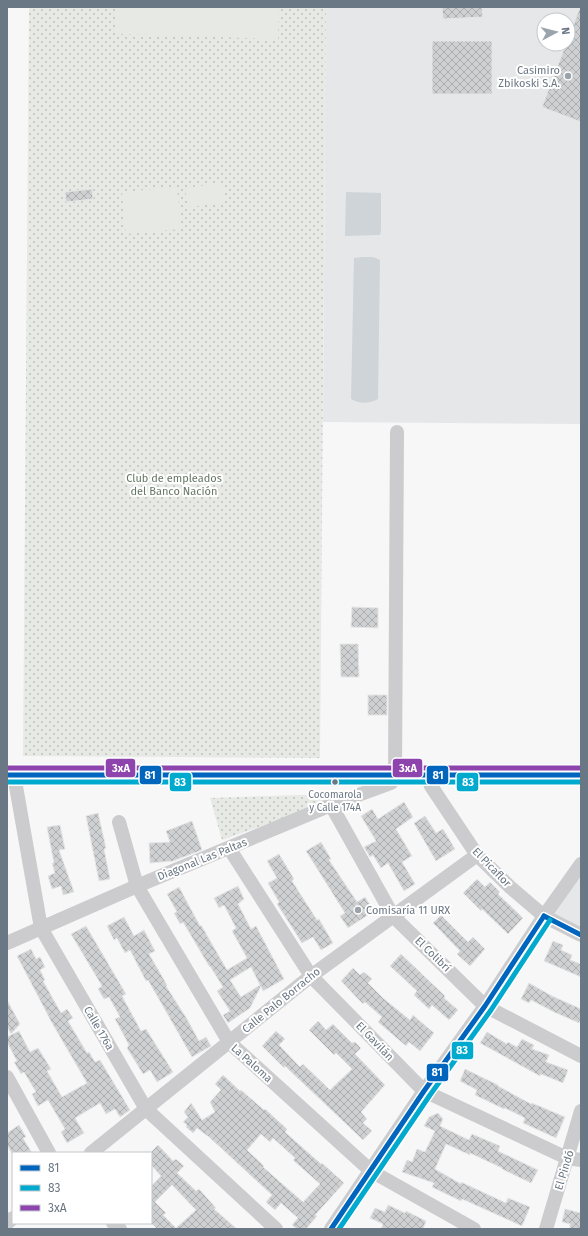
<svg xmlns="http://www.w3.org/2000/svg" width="588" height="1236" font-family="'Fira Sans',sans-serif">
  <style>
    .built { fill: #e6e7e8; fill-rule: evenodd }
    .grass { fill: url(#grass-dots) }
    .pitch { fill: #e6e9e4 }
    .water { fill: #ced4d8 }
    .building { fill: url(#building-cross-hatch); stroke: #e6e6e6; fill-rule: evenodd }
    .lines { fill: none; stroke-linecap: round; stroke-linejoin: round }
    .secondary-casing { stroke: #d4d5d5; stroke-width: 22 }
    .minor { stroke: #ccccce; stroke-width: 14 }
    .secondary { stroke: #e0e0e1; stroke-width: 20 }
    .bus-1-casing { stroke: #fff; stroke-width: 8 }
    .bus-2-casing { stroke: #fff; stroke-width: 8 }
    .bus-3-casing { stroke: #fff; stroke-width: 8 }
    .bus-1 { stroke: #0065bd; stroke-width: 5 }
    .bus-2 { stroke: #00a9ce; stroke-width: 5 }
    .bus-3 { stroke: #8e44ad; stroke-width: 5 }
    .poi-dot { fill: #9ba4ac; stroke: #fff; stroke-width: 1.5 }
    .bus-dot { fill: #6a7784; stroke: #fff; stroke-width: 1.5 }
    .labels { text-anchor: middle; stroke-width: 4; stroke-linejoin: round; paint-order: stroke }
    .bus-label { font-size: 10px; fill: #6a7784; stroke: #fff }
    .poi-label { font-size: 11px; fill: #6a7784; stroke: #fff; text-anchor: end }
    .park-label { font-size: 11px; fill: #667764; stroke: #fff }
    .street-label { font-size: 11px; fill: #6a7784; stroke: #fff }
    .line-badge { stroke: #fff; stroke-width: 1.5 }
    .badge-label { font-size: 11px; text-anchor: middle; font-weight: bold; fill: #fff }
  </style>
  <defs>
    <pattern id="grass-dots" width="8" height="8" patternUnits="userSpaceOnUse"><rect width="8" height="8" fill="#e6e9e4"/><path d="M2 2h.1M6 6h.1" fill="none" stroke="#bec2be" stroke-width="1.8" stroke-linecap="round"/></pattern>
    <pattern id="building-cross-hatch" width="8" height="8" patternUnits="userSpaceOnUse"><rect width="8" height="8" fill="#cfd0d1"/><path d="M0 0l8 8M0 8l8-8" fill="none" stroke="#acaeaf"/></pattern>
  </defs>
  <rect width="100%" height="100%" fill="#f7f7f7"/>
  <!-- built -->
  <g class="built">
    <path d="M326,7h255v417l-258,-2zM544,20h24v24h-24z"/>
    <polygon points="581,864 581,932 544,916"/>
  </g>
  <!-- grass -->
  <g class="grass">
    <polygon points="29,7 326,7 320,758 23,756"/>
    <polygon points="301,795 332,795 332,801 222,840 210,798"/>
  </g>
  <!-- pitch -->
  <g class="pitch">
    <polygon points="116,7 279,7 278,40 249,38 116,34"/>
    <polygon points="222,183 225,203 188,207 185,188"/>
    <polygon points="177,187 181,229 126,234 122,192"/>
  </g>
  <!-- water -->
  <g class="water">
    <polygon points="346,192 381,193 381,230 380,235 345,236"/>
    <path d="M363,257h10l7,3 -2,139c-9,5 -18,5 -27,0l3,-141z"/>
  </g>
  <!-- building -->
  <g class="building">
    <polygon points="442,7 482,7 483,17 443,19"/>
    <polygon points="580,7 581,7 581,122 542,107 566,44 568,44 568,39"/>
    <rect x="432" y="41" width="60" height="53"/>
    <polygon points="92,189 93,199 66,202 65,192"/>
    <polygon points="352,607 378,608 378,628 351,627"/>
    <polygon points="340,644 358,644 359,677 341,677"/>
    <rect x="368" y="695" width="19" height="20"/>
    <polygon points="404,802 413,817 396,829 412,856 402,862 415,884 404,891 388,863 381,868 373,855 370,857 364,847 376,841 361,816 372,809 378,819"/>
    <polygon points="98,813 106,848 104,849 110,879 99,881 86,816"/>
    <polygon points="425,816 436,833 443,829 455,849 436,861 414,823"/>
    <polygon points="192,821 202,850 173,861 150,863 149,843 170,842 166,831"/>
    <polygon points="60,825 65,849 59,850 74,892 63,895 61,886 52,889 48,876 55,873 52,863 54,863 47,827"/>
    <polygon points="321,842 331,859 329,860 357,902 365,897 374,911 348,928 340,916 345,913 306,851"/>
    <polygon points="279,854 294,879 292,881 317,920 319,919 333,943 321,950 313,937 302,943 277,904 279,902 268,883 277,878 267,861"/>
    <polygon points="477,879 485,887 490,882 500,892 498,894 523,918 508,934 482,909 481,911 463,893"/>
    <path d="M238,886l6,13 -6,5 13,25 5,-3 28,53 -21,12 -2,-5 -11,22 -22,15 -5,-8 7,-4 -13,-20 6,-4 -13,-21h-1l-26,-44 -3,2 -6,-11 3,-1 -10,-18 12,-7 21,39 1,-1 26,45 20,-12 -15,-27 4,-3 -12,-23 -5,3 -5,-10zM251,967l9,18 -19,12 -11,-17z"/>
    <polygon points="441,915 468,942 473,937 485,949 470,966 457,954 460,951 433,923"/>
    <polygon points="124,917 134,936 144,930 155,951 149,954 167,985 166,986 187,1019 199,1041 206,1037 211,1046 192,1057 148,980 146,981 130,950 125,953 117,938 114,940 107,926"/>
    <polygon points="86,926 126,994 122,996 141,1031 146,1029 173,1072 157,1082 150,1070 143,1074 127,1048 129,1045 115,1019 120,1017 109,997 104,999 98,989 102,986 71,934"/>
    <polygon points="553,941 563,945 561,950 572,955 570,960 581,964 581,977 544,961"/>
    <polygon points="31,949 36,959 40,957 45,967 40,970 45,980 43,981 61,1013 67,1009 73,1018 68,1021 87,1053 89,1052 95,1062 100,1060 130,1110 120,1117 115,1109 106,1114 100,1103 75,1118 84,1133 67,1143 61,1132 65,1129 48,1100 38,1106 32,1094 36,1092 24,1072 21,1074 14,1062 17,1061 7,1042 7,1037 19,1031 30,1052 38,1048 51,1069 47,1071 62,1097 87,1083 52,1023 17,956"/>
    <polygon points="401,954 445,996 444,998 458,1010 449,1020 432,1005 429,1009 414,995 417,991 390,966"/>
    <polygon points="353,968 360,975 364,972 372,979 368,983 383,998 410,1020 413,1015 434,1033 420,1051 409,1042 406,1046 378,1022 382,1017 365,1002 363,1004 341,981"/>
    <polygon points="529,983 552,996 581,1009 581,1018 579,1023 554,1012 531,1000 529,1003 521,999"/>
    <polygon points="7,1000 20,1024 11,1034 7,1026"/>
    <polygon points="318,1021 326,1030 333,1024 352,1043 355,1042 361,1048 355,1054 385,1085 361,1112 367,1119 363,1123 372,1131 363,1140 285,1066 284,1068 262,1046 276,1031 285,1039 279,1045 300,1067 303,1064 330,1090 352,1069 336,1053 334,1055 309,1030"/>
    <polygon points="487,1032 507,1044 508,1042 517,1047 522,1039 534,1045 532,1049 549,1055 546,1062 568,1070 563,1083 541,1074 540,1076 480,1043"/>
    <polygon points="465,1069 498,1085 498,1086 531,1104 532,1103 565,1117 556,1138 523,1123 525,1118 505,1108 504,1109 475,1095 477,1090 460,1081"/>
    <path d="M223,1075l17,16 1,-1 23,20 1,-1 22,20 -2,3 36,32 1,-1 22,20 -29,32 2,1 -11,13h-9l-5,-4 6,-7 -17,-15 -6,7 -9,-8 6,-7 -63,-58 -12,-9 -4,5 -7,-6 1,-2 -4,-3 5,-5 -4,-5 7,-9 11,17 13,-8 -5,-10 11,-12 -6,-6zM261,1134l9,8 3,-4 22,20 -2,2 27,24 -17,18 -40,-35 1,-1 -17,-16z"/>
    <polygon points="438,1113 443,1119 440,1126 469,1140 472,1134 500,1146 498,1151 538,1170 531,1183 502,1169 502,1168 470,1153 470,1155 446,1144 435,1169 461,1184 461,1182 506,1203 508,1198 530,1207 522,1226 462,1199 461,1201 442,1192 432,1187 434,1183 402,1172 407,1160 412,1162 417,1149 425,1152 435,1131 424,1126 429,1117"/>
    <polygon points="19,1125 26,1137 23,1138 32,1153 12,1153 7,1145 7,1133"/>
    <path d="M158,1145l15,16 3,-2 8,7 -7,7 19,18 3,-2 17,19 -2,1 23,20h-80l-6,-6v-37l10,-10 -10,-11v-13zM172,1185l24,25 -20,18 -13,-13 3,-2 -11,-11z"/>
    <polygon points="388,1205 405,1213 406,1211 426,1221 423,1229 381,1229 383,1224 370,1218 375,1208 385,1212"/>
    <polygon points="565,1209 581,1213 581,1229 570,1229 570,1224 562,1222"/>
  </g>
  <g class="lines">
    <!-- secondary casing -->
    <g class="secondary-casing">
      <polyline id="secondary" points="7,775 581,775"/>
    </g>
    <!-- minor -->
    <g class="minor">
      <polyline points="14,775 41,928 146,1109 276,1229"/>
      <polyline points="427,775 431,786 477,855 510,887 544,916 581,935"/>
      <polyline points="331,805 393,916 485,1006 581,1056"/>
      <polyline points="119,822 137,886 229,1042 371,1171 474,1229"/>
      <polyline points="229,848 311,976 424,1091 567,1158 581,1160"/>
      <polyline points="7,943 137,886 331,805 391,783 395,775 397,432"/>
      <polyline points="7,1077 49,1153"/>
      <polyline points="91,1153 311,976 477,855"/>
      <polyline points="7,1223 13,1218"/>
      <polyline points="113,1223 120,1229"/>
      <polyline points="331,1229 424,1091 485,1006 544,916 581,864"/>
      <polyline points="546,1229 581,1111"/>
    </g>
    <!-- secondary -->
    <use href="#secondary" class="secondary"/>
    <!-- bus-1 casing -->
    <g class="bus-1-casing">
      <g id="bus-1">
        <polyline points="7,775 581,775"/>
        <polyline points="544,916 581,935"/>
        <polyline points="331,1229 424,1091 485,1006 544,916"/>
      </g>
    </g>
    <!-- bus-2 casing -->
    <g class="bus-2-casing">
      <g id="bus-2">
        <polyline points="7,782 581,782"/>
        <polyline points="339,1229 430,1095 491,1010 550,920"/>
      </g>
    </g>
    <!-- bus-3 casing -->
    <g class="bus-3-casing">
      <polyline id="bus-3" points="7,768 581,768"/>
    </g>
    <!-- bus-1 -->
    <use href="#bus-1" class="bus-1"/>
    <!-- bus-2 -->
    <use href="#bus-2" class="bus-2"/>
    <!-- bus-3 -->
    <use href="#bus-3" class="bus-3"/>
  </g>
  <!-- markers -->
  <g class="poi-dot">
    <circle cx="568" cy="76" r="4"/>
    <circle cx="358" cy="910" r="4"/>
  </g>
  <circle class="bus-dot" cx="335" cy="782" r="3.5"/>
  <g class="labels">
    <!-- bus labels -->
    <g class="bus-label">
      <text x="335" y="798">Cocomarola<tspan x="335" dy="13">y Calle 174A</tspan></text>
    </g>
    <!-- poi labels -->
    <g class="poi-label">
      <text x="560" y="74">Casimiro<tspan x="560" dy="13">Zbikoski S.A.</tspan></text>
      <text x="366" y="914" text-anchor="start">Comisaría 11 URX</text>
    </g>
    <!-- park labels -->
    <g class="park-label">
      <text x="174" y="482">Club de empleados<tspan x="174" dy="13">del Banco Nación</tspan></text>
    </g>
    <!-- street labels -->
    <g class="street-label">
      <text transform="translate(202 859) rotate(-22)" y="4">Diagonal Las Paltas</text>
      <text transform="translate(492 867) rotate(46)" y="4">El Picaflor</text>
      <text transform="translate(433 954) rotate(44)" y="4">El Colibrí</text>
      <text transform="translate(281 1000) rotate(-39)" y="4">Calle Palo Borracho</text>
      <text transform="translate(99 1028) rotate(60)" y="4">Calle 176a</text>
      <text transform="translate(375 1041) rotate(46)" y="4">El Gavilán</text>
      <text transform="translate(252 1063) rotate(42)" y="4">La Paloma</text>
      <text transform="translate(564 1170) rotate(-73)" y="4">El Pindó</text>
    </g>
  </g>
  <g class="line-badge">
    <rect x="105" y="758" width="31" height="20" rx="4" fill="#8e44ad"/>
    <rect x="392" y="758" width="31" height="20" rx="4" fill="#8e44ad"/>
    <rect x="139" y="765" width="23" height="20" rx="4" fill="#0065bd"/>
    <rect x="426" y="765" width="23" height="20" rx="4" fill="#0065bd"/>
    <rect x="169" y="772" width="23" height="20" rx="4" fill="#00a9ce"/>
    <rect x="456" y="772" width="23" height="20" rx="4" fill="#00a9ce"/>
    <rect x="451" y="1041" width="23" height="19" rx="4" fill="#00a9ce"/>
    <rect x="426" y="1063" width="23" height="19" rx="4" fill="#0065bd"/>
  </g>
  <g class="badge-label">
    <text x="121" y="772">3xA</text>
    <text x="408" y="772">3xA</text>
    <text x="150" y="779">81</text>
    <text x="438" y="779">81</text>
    <text x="180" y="786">83</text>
    <text x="468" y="786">83</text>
    <text x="462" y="1054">83</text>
    <text x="437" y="1076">81</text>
  </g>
  <!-- border -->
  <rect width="588" height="1236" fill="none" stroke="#6a7784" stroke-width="16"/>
  <!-- legend -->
  <rect x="12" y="1152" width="140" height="72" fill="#ffffff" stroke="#c3c9ce"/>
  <rect x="20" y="1165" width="20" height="6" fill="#0065bd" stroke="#c3c9ce"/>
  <text x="48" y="1172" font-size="12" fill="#6a7784">81</text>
  <rect x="20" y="1185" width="20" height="6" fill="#00a9ce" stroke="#c3c9ce"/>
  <text x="48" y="1192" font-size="12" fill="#6a7784">83</text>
  <rect x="20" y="1205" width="20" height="6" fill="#8e44ad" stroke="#c3c9ce"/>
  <text x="48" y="1212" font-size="12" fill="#6a7784">3xA</text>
  <!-- north arrow -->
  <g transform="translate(556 32) rotate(83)"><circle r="19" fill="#ffffff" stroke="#c3c9ce"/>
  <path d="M0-3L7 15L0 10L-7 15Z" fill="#9ba4ac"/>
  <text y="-6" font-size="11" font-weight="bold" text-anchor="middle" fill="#6a7784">N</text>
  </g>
</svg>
